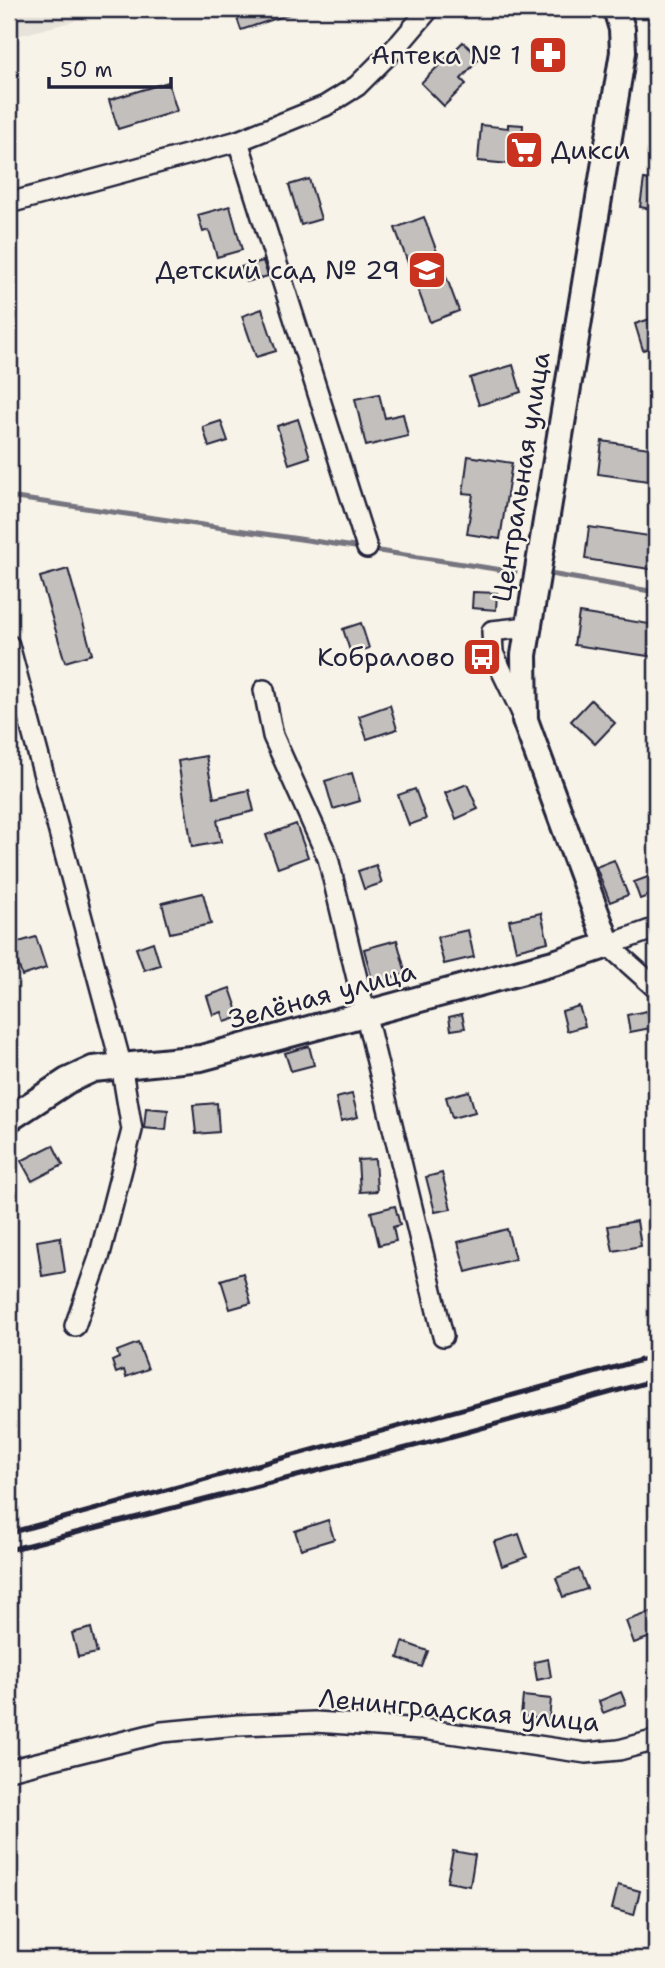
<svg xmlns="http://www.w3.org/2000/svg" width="665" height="1968" font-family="'Shantell Sans',sans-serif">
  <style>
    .built { fill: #e7e3db }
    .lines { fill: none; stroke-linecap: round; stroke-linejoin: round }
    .stream { stroke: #76747f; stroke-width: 5 }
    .building { fill: #c2bfbd; stroke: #22223b; stroke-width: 2 }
    .minor-casing { stroke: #22223b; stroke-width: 24 }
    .tertiary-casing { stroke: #22223b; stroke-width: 30 }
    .minor { stroke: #f7f3e8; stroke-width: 19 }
    .tertiary { stroke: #f7f3e8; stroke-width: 24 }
    .rail { stroke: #22223b; stroke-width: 5 }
    .labels { text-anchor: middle; stroke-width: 5; stroke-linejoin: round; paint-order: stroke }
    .poi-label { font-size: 26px; fill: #22223b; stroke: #f7f3e8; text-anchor: end }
    .street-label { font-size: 26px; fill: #22223b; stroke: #f7f3e8 }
  </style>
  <rect width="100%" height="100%" fill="#f7f3e8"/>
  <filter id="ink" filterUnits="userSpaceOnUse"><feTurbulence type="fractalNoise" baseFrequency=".0143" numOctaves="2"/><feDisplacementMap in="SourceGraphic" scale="14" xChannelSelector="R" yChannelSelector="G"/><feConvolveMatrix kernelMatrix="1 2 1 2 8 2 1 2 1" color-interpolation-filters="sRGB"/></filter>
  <g filter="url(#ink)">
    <!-- built -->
    <polygon class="built" points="9,9 71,9 75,21 9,38"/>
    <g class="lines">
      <!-- stream -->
      <g class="stream">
        <polyline points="9,497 355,547"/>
        <polyline points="379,551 515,572"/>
        <polyline points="550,574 656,592"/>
      </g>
    </g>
    <!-- building -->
    <g class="building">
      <polygon points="234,9 298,9 299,11 241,30"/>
      <polygon points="463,42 480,58 461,79 466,84 444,106 421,83"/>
      <rect x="537" y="47" width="14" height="16"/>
      <polygon points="168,82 177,111 118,129 109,100"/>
      <polygon points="508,124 523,125 522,142 528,142 527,159 521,158 521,165 478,161 481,125 508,128"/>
      <polygon points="309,179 321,219 301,225 289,185"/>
      <polygon points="644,179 656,181 656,210 640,207"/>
      <polygon points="230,206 242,250 217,257 209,230 203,232 198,215"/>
      <polygon points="424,217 459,311 430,322 395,228"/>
      <polygon points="263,261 268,276 246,282 241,267"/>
      <polygon points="262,309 276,351 256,357 242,316"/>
      <polygon points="656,317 656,346 643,350 635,324"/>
      <polygon points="513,365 521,392 479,405 470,378"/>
      <polygon points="379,394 385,418 403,414 408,436 366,446 355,399"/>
      <polygon points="298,419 310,457 289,464 277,426"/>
      <polygon points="221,421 228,441 209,447 203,427"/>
      <polygon points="602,441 656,449 656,482 598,474"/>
      <polygon points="468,456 512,463 500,539 467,534 473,494 463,493"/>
      <polygon points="589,527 656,537 656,570 585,559"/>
      <polygon points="68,569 92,654 65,662 40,577"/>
      <polygon points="473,592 497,593 496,610 472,608"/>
      <polygon points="579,613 656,625 655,657 574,645"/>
      <polygon points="361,623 369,648 351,654 343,629"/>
      <polygon points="591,700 615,723 595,744 571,721"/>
      <polygon points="390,705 397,729 367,739 359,716"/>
      <polygon points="206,756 214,798 249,790 254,811 217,820 221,842 192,847 178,761"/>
      <polygon points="352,773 360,801 333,809 325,781"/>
      <polygon points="467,784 478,809 456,819 445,793"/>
      <polygon points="415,789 426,819 409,825 398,795"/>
      <polygon points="296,824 308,857 278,868 266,835"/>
      <polygon points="614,860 628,895 610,902 596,867"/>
      <polygon points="376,865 382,883 364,889 358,871"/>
      <polygon points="656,874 656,893 640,899 634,882"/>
      <polygon points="203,893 211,924 170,933 162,903"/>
      <polygon points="541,913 548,942 516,950 509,920"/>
      <polygon points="468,930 474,957 444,964 437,937"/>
      <polygon points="36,937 46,968 22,976 12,944"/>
      <polygon points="397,940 406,974 373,983 364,949"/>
      <polygon points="153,942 160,965 144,970 136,948"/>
      <polygon points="230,988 240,1017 225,1022 222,1012 213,1015 207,996"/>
      <polygon points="579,1006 585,1026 567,1031 562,1011"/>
      <polygon points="647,1011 651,1028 630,1032 627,1015"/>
      <polygon points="462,1014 465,1028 451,1030 449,1017"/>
      <polygon points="309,1046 314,1065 291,1071 285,1053"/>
      <polygon points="469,1091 475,1112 452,1118 446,1097"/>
      <polygon points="352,1094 358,1117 341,1121 336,1098"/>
      <polygon points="217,1103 219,1132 196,1134 193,1105"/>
      <polygon points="146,1108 168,1110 166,1130 144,1128"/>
      <polygon points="53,1145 63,1165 32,1181 21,1161"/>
      <polygon points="375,1159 377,1191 360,1192 358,1160"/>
      <polygon points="442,1173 451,1209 435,1212 426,1177"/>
      <polygon points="395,1206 400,1225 393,1227 396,1241 379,1245 371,1212"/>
      <polygon points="637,1221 641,1246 613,1251 608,1226"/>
      <polygon points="507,1229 515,1259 466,1272 458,1242"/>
      <polygon points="60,1237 65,1272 42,1276 37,1241"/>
      <polygon points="243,1273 251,1303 230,1309 221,1280"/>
      <polygon points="138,1343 148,1369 126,1377 124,1370 116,1373 112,1361 119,1358 117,1351"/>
      <polygon points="328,1520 334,1539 301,1549 295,1531"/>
      <polygon points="519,1534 527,1557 502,1566 494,1542"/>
      <polygon points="579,1569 587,1589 563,1597 556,1578"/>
      <polygon points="651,1612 656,1635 634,1643 626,1621"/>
      <polygon points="91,1628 97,1653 78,1657 72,1633"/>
      <polygon points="403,1642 428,1651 422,1667 398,1658"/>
      <polygon points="548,1659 551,1677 537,1680 534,1662"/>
      <polygon points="621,1692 626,1704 603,1713 599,1701"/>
      <polygon points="523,1696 551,1699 549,1720 521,1716"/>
      <polygon points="453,1851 475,1855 470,1886 447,1882"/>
      <polygon points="618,1885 640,1891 634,1915 612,1909"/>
    </g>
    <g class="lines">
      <!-- minor casing -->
      <g class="minor-casing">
        <g id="minor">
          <polyline points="238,141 367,548"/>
          <polyline points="9,203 238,141 325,106 357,86 401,42 429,9"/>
          <polyline points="9,645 121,1064 132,1130 99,1258 75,1326"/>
          <polyline points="264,690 273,736 328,858 443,1336"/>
          <polyline points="524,717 493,653 492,631 527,627"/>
          <polyline points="656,928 608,945 656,988"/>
          <polyline points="9,1770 162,1732 238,1725 315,1722 423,1729 586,1753 619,1750 656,1740"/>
        </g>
      </g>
      <!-- tertiary casing -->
      <g class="tertiary-casing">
        <polyline id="tertiary" points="9,1119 67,1081 93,1069 201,1058 557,962 608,945 525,720 524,655 623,52 622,29 616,9"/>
      </g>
      <!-- minor -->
      <use href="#minor" class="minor"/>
      <!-- tertiary -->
      <use href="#tertiary" class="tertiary"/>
      <!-- rail -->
      <g class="rail">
        <polyline points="9,1533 656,1356"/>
        <polyline points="9,1550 449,1437 656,1380"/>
      </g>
    </g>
  </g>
  <!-- icons -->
  <defs>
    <g id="pharmacy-square" transform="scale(2.0125)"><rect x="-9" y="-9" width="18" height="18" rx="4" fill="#c8321e" stroke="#f7f3e8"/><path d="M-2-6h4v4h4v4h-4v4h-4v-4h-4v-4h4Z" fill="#fff"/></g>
    <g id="supermarket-square" transform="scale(2.0125)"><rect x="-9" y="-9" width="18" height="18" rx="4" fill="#c8321e" stroke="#f7f3e8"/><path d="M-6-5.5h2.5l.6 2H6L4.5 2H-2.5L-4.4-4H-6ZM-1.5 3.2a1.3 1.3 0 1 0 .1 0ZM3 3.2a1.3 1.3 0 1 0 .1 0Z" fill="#fff"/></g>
    <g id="school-square" transform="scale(2.0125)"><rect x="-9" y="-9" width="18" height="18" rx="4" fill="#c8321e" stroke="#f7f3e8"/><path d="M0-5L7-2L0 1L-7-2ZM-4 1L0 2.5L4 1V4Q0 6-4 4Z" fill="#fff"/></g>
    <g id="bus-square" transform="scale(2.0125)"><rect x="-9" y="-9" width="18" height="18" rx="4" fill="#c8321e" stroke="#f7f3e8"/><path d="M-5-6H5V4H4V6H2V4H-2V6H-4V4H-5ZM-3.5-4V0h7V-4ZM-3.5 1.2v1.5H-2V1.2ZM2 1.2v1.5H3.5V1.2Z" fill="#fff"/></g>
  </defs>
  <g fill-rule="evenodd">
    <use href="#pharmacy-square" x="548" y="55"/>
    <use href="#supermarket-square" x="524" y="150"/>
    <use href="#school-square" x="427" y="270"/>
    <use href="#bus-square" x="482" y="657"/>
  </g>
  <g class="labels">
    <!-- poi labels -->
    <g class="poi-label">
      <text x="521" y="64">Аптека № 1</text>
      <text x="551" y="159" text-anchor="start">Дикси</text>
      <text x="400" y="279">Детский сад № 29</text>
      <text x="455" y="666">Кобралово</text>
    </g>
    <!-- street labels -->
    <g class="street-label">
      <text transform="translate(521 477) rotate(-81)" y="9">Центральная улица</text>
      <text transform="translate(322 995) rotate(-15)" y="9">Зелёная улица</text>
      <text transform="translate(459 1710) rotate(5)" y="9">Ленинградская улица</text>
    </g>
  </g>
  <!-- margin -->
  <rect width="665" height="1968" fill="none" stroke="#f7f3e8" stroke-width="35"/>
  <rect x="18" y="18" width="630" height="1933" fill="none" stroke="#22223b" stroke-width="2.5" filter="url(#ink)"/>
  <!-- scale -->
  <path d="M49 77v10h122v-10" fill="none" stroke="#22223b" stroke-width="3.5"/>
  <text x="60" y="77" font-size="21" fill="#22223b" stroke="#f7f3e8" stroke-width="5" paint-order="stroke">50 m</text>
</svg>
